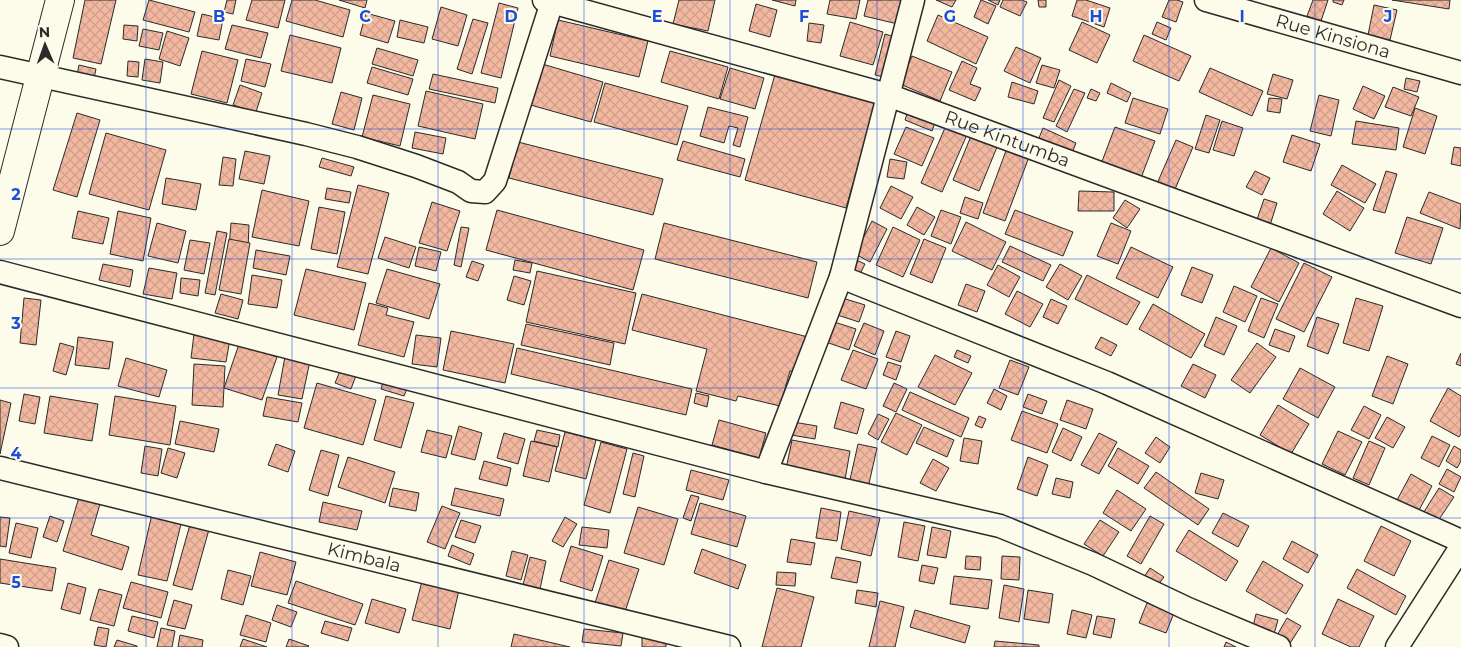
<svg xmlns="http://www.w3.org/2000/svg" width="1461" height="647" font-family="Montserrat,sans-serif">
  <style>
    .building { fill: url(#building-cross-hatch); stroke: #2b2b2b }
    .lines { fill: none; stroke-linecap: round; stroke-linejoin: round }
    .minor-casing { stroke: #2b2b2b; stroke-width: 25 }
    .trunk-casing { stroke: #2b2b2b; stroke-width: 30 }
    .minor { stroke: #fdfbea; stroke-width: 22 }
    .trunk { stroke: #fdfbea; stroke-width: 28 }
    .grid { fill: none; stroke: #1d4ed8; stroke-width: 1; stroke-opacity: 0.55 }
    .labels { text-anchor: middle; stroke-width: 4; stroke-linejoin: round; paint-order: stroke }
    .street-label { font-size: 18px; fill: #2b2b2b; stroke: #fdfbea }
    .grid-label { font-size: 16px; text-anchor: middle; font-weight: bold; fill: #1d4ed8; stroke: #fdfbea; stroke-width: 4; stroke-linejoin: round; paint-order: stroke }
  </style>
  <defs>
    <pattern id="building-cross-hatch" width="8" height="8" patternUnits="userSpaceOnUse" patternTransform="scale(1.25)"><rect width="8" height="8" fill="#f2b8a0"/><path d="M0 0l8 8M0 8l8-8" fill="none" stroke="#d09e8a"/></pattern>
  </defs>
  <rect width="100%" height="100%" fill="#fdfbea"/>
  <!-- building -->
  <g class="building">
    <polygon points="85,0 116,0 101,64 73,58"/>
    <polygon points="149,0 195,12 189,32 143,20"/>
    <polygon points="227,0 236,0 233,14 224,12"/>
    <polygon points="252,0 285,0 278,28 246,20"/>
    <polygon points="292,0 315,0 350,10 343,37 286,21"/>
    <polygon points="339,0 367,0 365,8"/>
    <polygon points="679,0 715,0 708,31 673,24"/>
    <polygon points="772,0 796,0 795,6"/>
    <polygon points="830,0 860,0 856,19 827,14"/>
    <polygon points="868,0 907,0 902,25 864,16"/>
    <polygon points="936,0 956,0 952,7"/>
    <polygon points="981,0 996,6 988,24 974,17"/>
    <polygon points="988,0 1000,0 998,5"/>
    <polygon points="1003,0 1022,0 1027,2 1020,16 1000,7"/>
    <polygon points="1038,0 1046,0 1046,7 1039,7"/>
    <polygon points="1077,0 1086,0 1110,8 1104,27 1072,16"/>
    <polygon points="1169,0 1177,0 1183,2 1176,22 1162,17"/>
    <polygon points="1313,0 1328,0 1321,21 1307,16"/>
    <polygon points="1333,0 1344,0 1342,5 1333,2"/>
    <polygon points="1392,0 1450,0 1449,9"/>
    <polygon points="499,3 518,8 501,78 481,73"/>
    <polygon points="756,4 777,10 770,37 749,31"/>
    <polygon points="1374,5 1397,10 1390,40 1368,35"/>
    <polygon points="441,7 467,15 458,46 432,39"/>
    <polygon points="366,13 395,21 388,43 360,35"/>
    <polygon points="202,14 223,19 219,40 197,36"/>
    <polygon points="938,15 988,37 976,64 927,41"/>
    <polygon points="473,19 488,23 472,74 457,69"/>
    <polygon points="400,20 428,27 424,43 397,37"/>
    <polygon points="558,20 648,41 639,77 550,56"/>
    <polygon points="850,22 883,32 873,65 840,56"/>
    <polygon points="1082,22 1110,35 1097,63 1069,50"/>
    <polygon points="1157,22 1171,28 1166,40 1152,34"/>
    <polygon points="809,23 824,25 821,43 807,41"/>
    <polygon points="124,25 138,26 137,41 123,39"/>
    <polygon points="232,25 268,33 261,58 225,49"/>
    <polygon points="143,29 163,33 159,50 139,46"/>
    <polygon points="167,31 189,38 180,66 159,59"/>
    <polygon points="885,34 898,38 888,78 875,75"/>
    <polygon points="290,35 341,48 332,83 281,71"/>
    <polygon points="1144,35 1191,56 1179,81 1133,61"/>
    <polygon points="1016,47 1041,58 1030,83 1004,71"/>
    <polygon points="377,48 418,60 413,76 372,64"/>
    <polygon points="202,51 238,60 227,103 191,94"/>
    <polygon points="670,51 728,67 719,99 661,82"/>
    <polygon points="912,56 952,72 940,101 900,84"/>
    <polygon points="145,59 163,62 160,83 142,80"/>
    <polygon points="246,59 271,64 265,87 241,81"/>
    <polygon points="128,61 139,62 138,77 127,76"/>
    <polygon points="962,61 977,68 970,84 981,88 975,101 949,90"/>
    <polygon points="539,63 603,82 591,122 527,104"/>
    <polygon points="79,65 96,69 93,83 76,80"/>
    <polygon points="1042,65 1060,70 1054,88 1036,83"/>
    <polygon points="372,67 413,79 408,95 367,83"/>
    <polygon points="730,68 764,78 755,109 720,99"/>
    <polygon points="1210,68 1263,91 1252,116 1199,92"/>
    <polygon points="776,71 877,99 846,208 745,180"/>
    <polygon points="433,74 498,88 495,103 429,89"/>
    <polygon points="1273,74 1293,80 1287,99 1267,94"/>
    <polygon points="1406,78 1420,81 1417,92 1404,89"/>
    <polygon points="1059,80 1071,86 1054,122 1043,118"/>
    <polygon points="1012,82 1038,91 1034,104 1008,97"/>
    <polygon points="605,83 688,106 677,145 594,122"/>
    <polygon points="1111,83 1131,93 1127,102 1107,93"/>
    <polygon points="240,85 262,93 256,112 233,105"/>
    <polygon points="1363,86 1385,96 1374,119 1353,109"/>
    <polygon points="1393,87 1419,97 1411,116 1385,107"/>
    <polygon points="1074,89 1085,93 1067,132 1056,126"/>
    <polygon points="1091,89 1100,93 1096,101 1087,98"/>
    <polygon points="426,91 483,104 475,139 418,126"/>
    <polygon points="341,92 362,98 354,130 332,124"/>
    <polygon points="373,95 410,104 400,146 362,137"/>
    <polygon points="1319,95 1339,100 1331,136 1310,131"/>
    <polygon points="1133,98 1168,109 1160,134 1125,123"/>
    <polygon points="1269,98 1282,99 1280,113 1267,111"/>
    <polygon points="708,107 748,117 740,147 733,145 738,128 729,126 724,143 700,136"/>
    <polygon points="909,108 936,120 932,131 905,120"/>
    <polygon points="1415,108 1437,116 1425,154 1403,147"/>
    <polygon points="77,113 100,120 77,197 53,190"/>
    <polygon points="1206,115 1220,120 1209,153 1195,149"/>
    <polygon points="948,121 969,130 942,192 921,183"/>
    <polygon points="1222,121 1243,128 1234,156 1213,150"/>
    <polygon points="1356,121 1399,128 1396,150 1352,144"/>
    <polygon points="906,127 934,138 922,166 894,154"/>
    <polygon points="1115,127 1155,141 1141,178 1101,164"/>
    <polygon points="1043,128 1076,143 1072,153 1039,138"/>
    <polygon points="415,132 446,138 443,154 412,148"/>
    <polygon points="106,133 166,150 149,210 89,194"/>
    <polygon points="1292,135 1320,144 1311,171 1283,162"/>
    <polygon points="971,136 997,147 979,191 953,180"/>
    <polygon points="1176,140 1193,147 1173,194 1156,186"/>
    <polygon points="683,141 745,159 740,177 677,160"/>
    <polygon points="518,142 663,179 653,215 509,178"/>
    <polygon points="1454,147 1461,148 1461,166 1451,164"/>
    <polygon points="1007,148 1029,157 1005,221 983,213"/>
    <polygon points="245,151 270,156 264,184 239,179"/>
    <polygon points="223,157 236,159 233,186 219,185"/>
    <polygon points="322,158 354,167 351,176 319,167"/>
    <polygon points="890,159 907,162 904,179 887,177"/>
    <polygon points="1342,165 1376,184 1365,203 1331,185"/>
    <polygon points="1255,171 1270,178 1262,195 1246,187"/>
    <polygon points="1386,171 1397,174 1385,213 1373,210"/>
    <polygon points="166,178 201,184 196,210 162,204"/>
    <polygon points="358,185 389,193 368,274 337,267"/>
    <polygon points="891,186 913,197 901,219 880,208"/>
    <polygon points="327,188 351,192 349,203 325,199"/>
    <polygon points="262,190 309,201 299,246 252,237"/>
    <polygon points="1079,191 1114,192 1114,211 1078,211"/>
    <polygon points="1337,191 1364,208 1350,231 1323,214"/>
    <polygon points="1429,192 1461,204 1460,229 1420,213"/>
    <polygon points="965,197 983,203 978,219 960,213"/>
    <polygon points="1264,199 1277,203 1266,238 1252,234"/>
    <polygon points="1125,200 1140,209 1127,228 1113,218"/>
    <polygon points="432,202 460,211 447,251 419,243"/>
    <polygon points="319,207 345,212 337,254 311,249"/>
    <polygon points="917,207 935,217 924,235 907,225"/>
    <polygon points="497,210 644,250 633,290 486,250"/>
    <polygon points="941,210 961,217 951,244 931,236"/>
    <polygon points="1015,210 1073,232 1063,256 1005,234"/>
    <polygon points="78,211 109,218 103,244 72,238"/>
    <polygon points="118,211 151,218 143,261 110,254"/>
    <polygon points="1407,217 1443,228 1431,264 1395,253"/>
    <polygon points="872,221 887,229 870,262 855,254"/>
    <polygon points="966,222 1006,242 992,270 952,251"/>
    <polygon points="157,223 186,231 178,263 148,256"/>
    <polygon points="231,223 249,225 248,250 229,248"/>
    <polygon points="664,223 817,262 808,298 655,259"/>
    <polygon points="1111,223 1131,231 1118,264 1097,256"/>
    <polygon points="461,227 469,228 461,267 454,265"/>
    <polygon points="893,227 920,240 903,277 876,265"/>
    <polygon points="217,231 227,233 215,295 205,293"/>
    <polygon points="385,237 416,247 409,268 378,258"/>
    <polygon points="229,239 250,243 241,294 219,290"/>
    <polygon points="924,239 946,248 932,283 910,274"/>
    <polygon points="190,240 210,243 204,274 184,270"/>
    <polygon points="1010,246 1051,265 1043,281 1002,262"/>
    <polygon points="419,247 441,252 436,271 415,266"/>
    <polygon points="1131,247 1173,267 1158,298 1116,278"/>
    <polygon points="1271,248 1299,263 1279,302 1251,287"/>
    <polygon points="256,250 290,256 286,275 253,268"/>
    <polygon points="852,258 865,264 860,274 847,268"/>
    <polygon points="515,260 532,263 530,273 513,270"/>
    <polygon points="472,261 484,265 478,281 466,277"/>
    <polygon points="1304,263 1332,277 1304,332 1276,319"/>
    <polygon points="103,264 133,270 130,287 99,280"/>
    <polygon points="1060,264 1082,276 1068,300 1046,287"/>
    <polygon points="998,265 1020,277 1009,297 987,285"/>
    <polygon points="1192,267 1213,275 1202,303 1181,295"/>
    <polygon points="149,268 177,273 172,299 143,294"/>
    <polygon points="306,269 366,283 354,330 294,315"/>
    <polygon points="387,269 440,284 429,319 376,303"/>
    <polygon points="537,271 636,293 625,344 526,322"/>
    <polygon points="252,275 282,280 277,308 248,304"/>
    <polygon points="1087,275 1140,302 1127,325 1075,299"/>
    <polygon points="514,276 531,281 524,305 507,300"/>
    <polygon points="181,278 200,280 198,296 180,293"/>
    <polygon points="966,284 985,291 977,312 958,305"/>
    <polygon points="1234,286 1257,296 1245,322 1223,312"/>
    <polygon points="1017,291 1043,304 1030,327 1005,314"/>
    <polygon points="221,294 243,300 238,319 215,313"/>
    <polygon points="642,294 808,337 799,373 790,371 780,406 738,396 736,401 696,391 707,349 632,330"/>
    <polygon points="836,296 865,305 859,322 831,313"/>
    <polygon points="24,298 41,300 36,345 20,343"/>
    <polygon points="1261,298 1278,304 1264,338 1248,331"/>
    <polygon points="1356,298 1383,306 1369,351 1343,343"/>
    <polygon points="1051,299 1067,306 1058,324 1043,317"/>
    <polygon points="369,303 388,308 386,315 414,322 404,357 358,345"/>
    <polygon points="1153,304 1205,334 1191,358 1139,329"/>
    <polygon points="1216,317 1237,326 1224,355 1204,346"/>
    <polygon points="1317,317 1339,324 1328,354 1307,346"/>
    <polygon points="828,320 856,329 849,350 820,340"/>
    <polygon points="864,323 884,331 875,355 854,346"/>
    <polygon points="526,324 614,343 610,365 521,345"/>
    <polygon points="1275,329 1295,336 1289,352 1269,345"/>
    <polygon points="451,331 514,344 505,383 443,370"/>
    <polygon points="896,331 910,336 901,362 886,357"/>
    <polygon points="194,334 230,339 226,362 191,358"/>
    <polygon points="416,335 441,338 437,367 412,364"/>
    <polygon points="78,337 113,342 109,369 75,365"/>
    <polygon points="1101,337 1117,345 1111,356 1095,348"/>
    <polygon points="60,343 74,347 66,375 53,371"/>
    <polygon points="1257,343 1276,357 1250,393 1231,380"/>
    <polygon points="239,344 277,357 262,400 224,388"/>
    <polygon points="517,348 692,389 686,415 511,374"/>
    <polygon points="853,350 878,359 866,389 841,380"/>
    <polygon points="957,350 971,356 968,363 954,357"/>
    <polygon points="286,351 311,356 302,399 278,395"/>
    <polygon points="1461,353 1461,366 1456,364"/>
    <polygon points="935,355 972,373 955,405 918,387"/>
    <polygon points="1387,356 1408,364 1393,404 1372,396"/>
    <polygon points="126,358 167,370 159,397 118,386"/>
    <polygon points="1010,360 1029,367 1018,395 999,388"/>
    <polygon points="888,362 901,366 896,380 883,375"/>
    <polygon points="194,364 225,366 223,407 192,405"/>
    <polygon points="343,364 358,370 351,389 335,383"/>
    <polygon points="1193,364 1216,375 1205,398 1181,386"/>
    <polygon points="1300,368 1335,387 1318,418 1283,399"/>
    <polygon points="384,378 408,386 404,396 381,389"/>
    <polygon points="317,383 376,400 363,445 304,428"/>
    <polygon points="894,383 907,389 896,412 883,406"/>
    <polygon points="1448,388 1461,396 1461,434 1459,437 1430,421"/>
    <polygon points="994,389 1007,396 1001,410 987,403"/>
    <polygon points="910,392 969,418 961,437 902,410"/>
    <polygon points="696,393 709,396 707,407 694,403"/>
    <polygon points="24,394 40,397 35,424 19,421"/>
    <polygon points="1028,394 1047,401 1042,414 1023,407"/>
    <polygon points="50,396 98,404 92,441 44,433"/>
    <polygon points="115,396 176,406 170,445 109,435"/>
    <polygon points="386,396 414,403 401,448 374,440"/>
    <polygon points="267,397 302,403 298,422 263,416"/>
    <polygon points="0,400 11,403 0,454"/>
    <polygon points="1067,400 1093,409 1086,429 1060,420"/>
    <polygon points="841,402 864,409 857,434 834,428"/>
    <polygon points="1278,405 1309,424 1291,454 1260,435"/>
    <polygon points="1364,406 1381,415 1369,439 1351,430"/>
    <polygon points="1022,411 1058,424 1047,453 1011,440"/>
    <polygon points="896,413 922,425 907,455 881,442"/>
    <polygon points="878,414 889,419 878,440 868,434"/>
    <polygon points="979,416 986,419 982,428 975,425"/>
    <polygon points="1387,417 1405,427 1393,448 1375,438"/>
    <polygon points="719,420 766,433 759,458 712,445"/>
    <polygon points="180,421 219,429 214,452 175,444"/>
    <polygon points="793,422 817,426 815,439 791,435"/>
    <polygon points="459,426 482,433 475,460 451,454"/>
    <polygon points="924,427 954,440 947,457 916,443"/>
    <polygon points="1063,428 1082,437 1071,461 1052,452"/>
    <polygon points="427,430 452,436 446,458 421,452"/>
    <polygon points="537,430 560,435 558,447 534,441"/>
    <polygon points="1338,431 1362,442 1345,475 1322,464"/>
    <polygon points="565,432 596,440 586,479 555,471"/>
    <polygon points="504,433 525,439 518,464 497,458"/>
    <polygon points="1099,433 1117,442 1099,474 1081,465"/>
    <polygon points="1432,436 1450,445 1439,467 1421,458"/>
    <polygon points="1156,437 1170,447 1160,463 1145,453"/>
    <polygon points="964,438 982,441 978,464 960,461"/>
    <polygon points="792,440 850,451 845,480 786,469"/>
    <polygon points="531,441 557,447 549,482 523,476"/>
    <polygon points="1369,441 1385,448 1369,485 1353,478"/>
    <polygon points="601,442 627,449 610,513 584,505"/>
    <polygon points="276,444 295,451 288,472 268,465"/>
    <polygon points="858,444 877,448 868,488 849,484"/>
    <polygon points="145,446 162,449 158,476 141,473"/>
    <polygon points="1454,446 1461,450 1461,461 1457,468 1446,461"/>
    <polygon points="168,448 185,453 177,478 161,473"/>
    <polygon points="1118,448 1149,466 1138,484 1108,466"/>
    <polygon points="321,450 339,455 328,496 309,490"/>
    <polygon points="633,453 644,456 635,497 623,494"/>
    <polygon points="348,457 395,472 385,503 338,487"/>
    <polygon points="1028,457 1048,465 1037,496 1017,489"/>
    <polygon points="933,459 949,468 936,491 920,483"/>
    <polygon points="484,461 511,468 507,486 479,479"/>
    <polygon points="1447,469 1461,477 1454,492 1439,484"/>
    <polygon points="691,470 729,480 723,500 686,490"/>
    <polygon points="1156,472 1209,509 1198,525 1144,488"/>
    <polygon points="1201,473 1224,480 1218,499 1195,493"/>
    <polygon points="1411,474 1432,486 1417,514 1396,502"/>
    <polygon points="1056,478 1073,482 1070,498 1052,494"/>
    <polygon points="393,488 419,493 416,511 389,506"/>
    <polygon points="455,488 504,499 500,516 451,505"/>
    <polygon points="1439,488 1454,497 1436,524 1422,515"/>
    <polygon points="1117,490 1146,509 1131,531 1103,513"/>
    <polygon points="691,495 699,497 691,521 683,518"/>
    <polygon points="79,497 100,504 91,535 129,547 122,570 63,551"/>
    <polygon points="323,502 362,511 357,530 319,522"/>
    <polygon points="700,503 746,516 737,547 691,534"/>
    <polygon points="442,506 460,513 445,549 427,542"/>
    <polygon points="638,507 678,519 664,565 624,553"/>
    <polygon points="821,508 841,512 837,541 816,538"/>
    <polygon points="849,511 880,518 871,556 841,549"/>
    <polygon points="1223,513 1249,526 1238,547 1212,533"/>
    <polygon points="152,514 182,520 167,581 138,575"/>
    <polygon points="50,516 64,521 57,542 43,537"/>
    <polygon points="1150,516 1164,524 1141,564 1127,556"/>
    <polygon points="0,517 10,518 6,547 0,546"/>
    <polygon points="565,517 577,524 563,547 552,541"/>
    <polygon points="461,520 481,526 475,543 455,537"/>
    <polygon points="1100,520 1119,532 1103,556 1084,544"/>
    <polygon points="191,521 210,526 192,590 173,585"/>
    <polygon points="904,522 925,526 918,561 898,557"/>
    <polygon points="16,523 38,528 31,558 9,553"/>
    <polygon points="1381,526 1411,541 1394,576 1364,561"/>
    <polygon points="582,527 609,530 607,548 579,545"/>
    <polygon points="932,527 951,531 946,558 927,555"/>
    <polygon points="1189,530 1238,561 1226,581 1176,551"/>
    <polygon points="791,539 815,543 811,565 787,562"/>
    <polygon points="1292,541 1318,555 1308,573 1283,559"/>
    <polygon points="452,545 474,554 470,565 448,556"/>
    <polygon points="571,546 603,556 592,591 560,581"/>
    <polygon points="702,549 746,565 738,589 694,573"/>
    <polygon points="512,551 528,555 521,580 506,576"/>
    <polygon points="260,552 296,562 287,595 251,586"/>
    <polygon points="966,556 981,557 980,570 965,569"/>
    <polygon points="1002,556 1020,557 1019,580 1001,579"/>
    <polygon points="530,557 546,561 540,589 523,585"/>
    <polygon points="836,557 861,562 857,583 831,578"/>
    <polygon points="0,559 56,568 52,591 0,583"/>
    <polygon points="609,560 639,569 623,618 593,609"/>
    <polygon points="1263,561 1303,585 1286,614 1246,591"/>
    <polygon points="922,565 938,568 934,584 919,581"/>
    <polygon points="1150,568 1164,577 1155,589 1142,580"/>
    <polygon points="1357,569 1406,596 1396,615 1347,588"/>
    <polygon points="228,570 251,576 243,605 221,599"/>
    <polygon points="777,572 796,573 795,586 776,585"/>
    <polygon points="954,576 992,580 988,609 950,604"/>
    <polygon points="296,581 363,604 355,625 288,603"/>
    <polygon points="422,581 459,590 450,629 412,620"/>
    <polygon points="131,582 168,592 161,618 123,608"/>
    <polygon points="68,583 86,588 80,614 61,609"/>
    <polygon points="1004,585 1024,589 1019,622 999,618"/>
    <polygon points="777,588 814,597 801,647 762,647"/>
    <polygon points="99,589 122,595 114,626 90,620"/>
    <polygon points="857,590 878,593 876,607 855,603"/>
    <polygon points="1028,590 1053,594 1049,623 1024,619"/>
    <polygon points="372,599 406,609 399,633 365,623"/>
    <polygon points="1338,599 1374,616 1359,647 1351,647 1322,634"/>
    <polygon points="174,600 192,605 185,629 167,625"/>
    <polygon points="880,601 904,607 895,647 869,647"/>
    <polygon points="1147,603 1174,613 1166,633 1139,623"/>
    <polygon points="277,605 297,612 291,627 272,620"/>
    <polygon points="915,610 970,626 965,643 910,627"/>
    <polygon points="1072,610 1092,615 1086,638 1067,634"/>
    <polygon points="1256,614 1278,620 1272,641 1251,635"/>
    <polygon points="246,615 271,623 266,642 240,635"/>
    <polygon points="132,616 158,622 154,638 128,631"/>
    <polygon points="1097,616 1115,619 1111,638 1093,634"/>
    <polygon points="1287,618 1301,626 1289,645 1276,637"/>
    <polygon points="325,621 352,628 348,641 321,633"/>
    <polygon points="98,627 109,629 106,647 94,645"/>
    <polygon points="161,628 175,631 172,647 157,647"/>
    <polygon points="584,629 623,633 621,646 582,642"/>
    <polygon points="514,634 570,647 511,647"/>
    <rect x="642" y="634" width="24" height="13"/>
    <polygon points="180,635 203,640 202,647 178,647"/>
    <polygon points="243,639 267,647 240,647"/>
    <polygon points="289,639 309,646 308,647 286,647"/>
    <polygon points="117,640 137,646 137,647 114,647"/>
    <polygon points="995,641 1039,645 1039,647 994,647"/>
    <polygon points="1226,642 1236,647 1224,647"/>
  </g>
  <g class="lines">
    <!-- minor casing -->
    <g class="minor-casing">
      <g id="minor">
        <path id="s1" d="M544,0l344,95 573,211"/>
        <path id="s2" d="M1206,0l255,73"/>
        <polyline points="0,67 306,134 357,147 416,166 458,182 471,191 485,192 495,181 552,2"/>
        <polyline points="0,272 766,472 1000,526 1093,564 1188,609 1279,647"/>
        <polyline points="841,277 1107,383 1461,541"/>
        <path id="s3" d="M0,468l729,179"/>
        <polyline points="766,472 841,277 913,0"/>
        <polyline points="0,645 7,647"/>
        <polyline points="1397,647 1461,547"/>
      </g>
    </g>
    <!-- trunk casing -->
    <g class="trunk-casing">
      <polyline id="trunk" points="0,231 60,0"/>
    </g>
    <!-- minor -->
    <use href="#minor" class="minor"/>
    <!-- trunk -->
    <use href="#trunk" class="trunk"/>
  </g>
  <!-- grid -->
  <path class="grid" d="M146,0v647M292,0v647M438,0v647M584,0v647M730,0v647M877,0v647M1023,0v647M1169,0v647M1315,0v647M0,129h1461M0,259h1461M0,388h1461M0,518h1461"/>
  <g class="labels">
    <!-- street labels -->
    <g class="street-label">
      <text dy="6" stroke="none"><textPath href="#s2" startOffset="132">Rue Kinsiona</textPath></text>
      <text dy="6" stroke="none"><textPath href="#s1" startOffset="484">Rue Kintumba</textPath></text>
      <text dy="6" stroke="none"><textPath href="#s3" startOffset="375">Kimbala</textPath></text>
    </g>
  </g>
  <g class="grid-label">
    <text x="219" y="22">B</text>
    <text x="365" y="22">C</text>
    <text x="511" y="22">D</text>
    <text x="657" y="22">E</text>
    <text x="804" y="22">F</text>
    <text x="950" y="22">G</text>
    <text x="1096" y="22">H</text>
    <text x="1242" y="22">I</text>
    <text x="1388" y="22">J</text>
    <text x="16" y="200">2</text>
    <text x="16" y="329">3</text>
    <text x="16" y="459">4</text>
    <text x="16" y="588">5</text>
  </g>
  <!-- north arrow -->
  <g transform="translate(45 45) rotate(358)" stroke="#fdfbea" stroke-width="4" paint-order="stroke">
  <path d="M0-4L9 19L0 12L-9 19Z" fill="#2b2b2b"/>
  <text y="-8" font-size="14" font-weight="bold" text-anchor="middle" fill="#2b2b2b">N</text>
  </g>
</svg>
